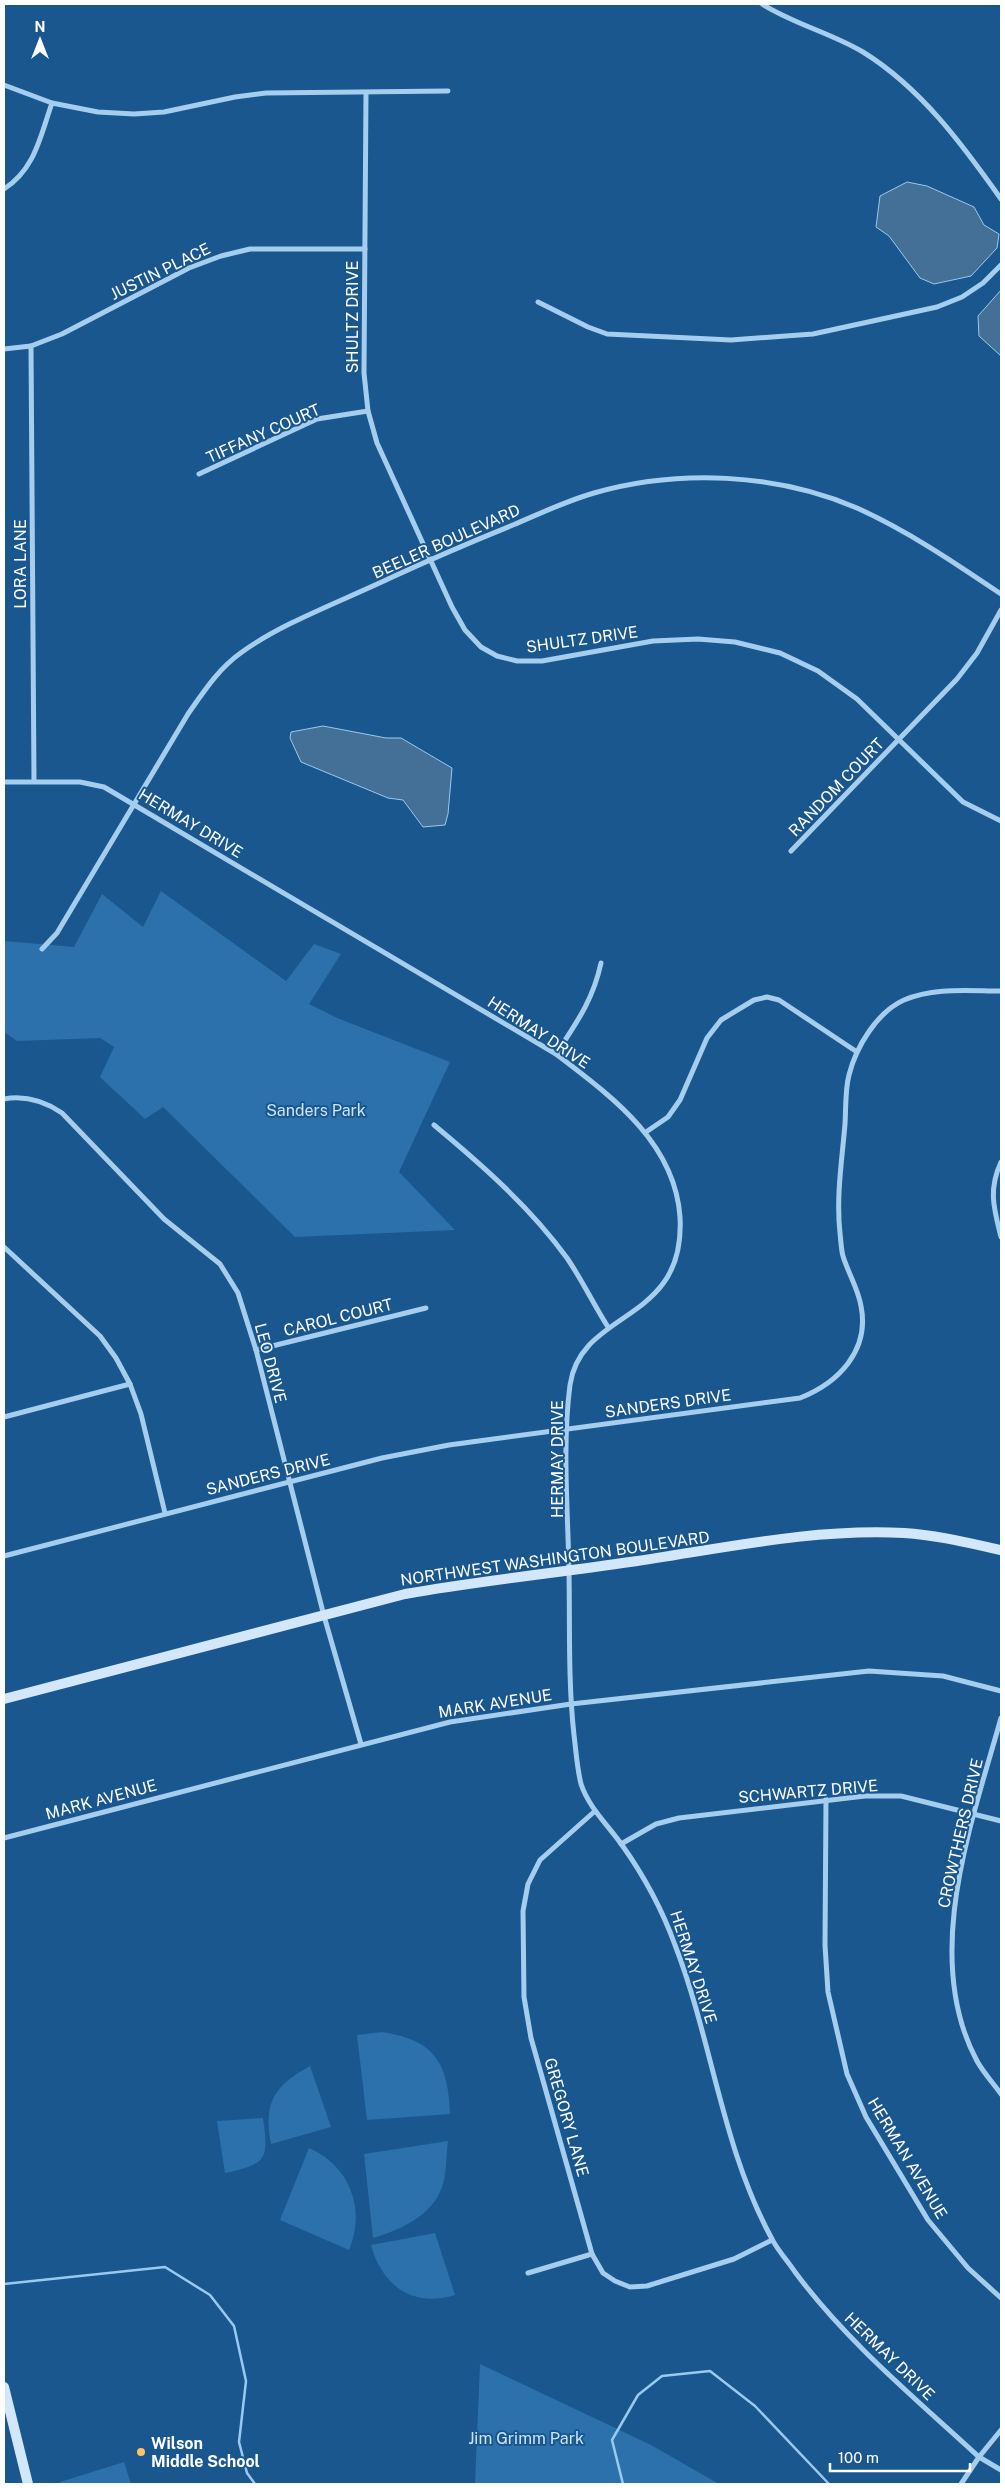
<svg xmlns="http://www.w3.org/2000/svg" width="1005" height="2488" font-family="'Public Sans',sans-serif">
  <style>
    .green { fill: #2c71ac }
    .water { fill: #447097; stroke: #98caf1 }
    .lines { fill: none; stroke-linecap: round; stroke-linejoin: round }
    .stream { stroke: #98caf1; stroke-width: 2.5 }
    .street { stroke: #a5cdee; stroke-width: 5 }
    .secondary { stroke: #d3e7fa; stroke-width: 10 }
    .poi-dot { fill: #ffc363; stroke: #19578e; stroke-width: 2 }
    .labels { text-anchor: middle; stroke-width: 4; stroke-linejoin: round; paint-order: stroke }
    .street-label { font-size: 16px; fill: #fff; stroke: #19578e }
    .park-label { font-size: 16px; fill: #cbe5fa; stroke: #19578e }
    .poi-label { font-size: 16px; font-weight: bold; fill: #fff; stroke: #19578e; text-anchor: start }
  </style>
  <rect width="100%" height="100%" fill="#19578e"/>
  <!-- green -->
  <g class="green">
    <polygon points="161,891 286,981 314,944 341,954 309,1004 337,1018 450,1062 399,1172 455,1230 295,1237 163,1107 145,1119 100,1077 114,1047 100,1038 17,1041 4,1032 4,941 74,947 102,894 143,927"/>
    <path d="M382,2032c53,8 66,31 68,82l-83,6 -10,-85z"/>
    <path d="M310,2066l21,61 -60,17c-8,-42 3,-58 39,-78z"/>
    <path d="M263,2118c6,41 4,46 -38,55l-8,-52z"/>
    <path d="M448,2141c-2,15 -1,32 -6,46 -10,29 -42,43 -69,51l-9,-84z"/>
    <path d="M309,2148c41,18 57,61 40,102l-69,-30z"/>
    <path d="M435,2233l20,62c-42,13 -73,-9 -84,-50z"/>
    <polygon points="480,2364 651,2445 719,2484 475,2484"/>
    <polygon points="124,2462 131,2484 60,2484 60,2482"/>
  </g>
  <!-- water -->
  <g class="water">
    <polygon points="907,182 927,186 974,207 984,225 999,234 997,248 971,276 934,284 920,278 889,236 876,227 880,196"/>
    <polygon points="1001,290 1001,356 979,336 978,316"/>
    <polygon points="323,726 386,738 401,738 452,768 448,814 445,825 423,827 403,800 388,798 301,762 290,738 291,732"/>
  </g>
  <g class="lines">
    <!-- stream -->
    <g class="stream">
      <polyline points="4,2284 165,2267 210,2295 234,2326 246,2381 239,2442 247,2473 255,2484"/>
      <polyline points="623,2484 612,2440 638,2395 662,2376 710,2371 755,2406 829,2484"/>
    </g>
    <!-- street -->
    <g class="street">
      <path d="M762,4c32,20 69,29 101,48 58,36 99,92 138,147"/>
      <polyline points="4,85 52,103 98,112 134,114 164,112 235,97 266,93 448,91"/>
      <polyline points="366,93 364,373 368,411 377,443 452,607 465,630 481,647 497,656 517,661 542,661 653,641 698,639 735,642 780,653 818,671 857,699 963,802 1001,821"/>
      <path d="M4,189c31,-20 36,-52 48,-86"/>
      <polyline points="538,302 588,327 607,334 731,340 813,334 937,307 962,297 983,283 1001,265"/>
      <polyline points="31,346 34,781"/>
      <polyline points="4,349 31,346 62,334 189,268 221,256 250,249 365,249"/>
      <polyline points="199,474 317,419 368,411"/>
      <path d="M4,782h76l24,5 452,267c55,42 119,88 124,163 6,108 -99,91 -110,168 -8,61 -2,126 -1,187 1,55 -1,109 5,163 2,16 3,33 7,49 8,24 27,41 41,61 22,31 40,64 53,100 37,95 47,203 97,294 6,12 16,22 23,33 52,70 120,126 184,185l22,13"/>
      <polyline points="791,851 957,679 977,653 1001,610"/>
      <path d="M42,949l15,-16 131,-219c16,-23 31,-46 54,-62 40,-29 100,-51 146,-73 41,-19 83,-37 125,-54 26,-11 53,-24 81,-32 84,-24 182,-20 263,15 51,23 98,55 144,86"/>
      <path d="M556,1054c21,-32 37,-54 45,-91"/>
      <path d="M4,1099c22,-4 40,2 58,14l102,106 56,45 18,29 18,57 68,266 37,128"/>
      <path d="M434,1125c48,40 96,82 133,133 15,22 27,47 41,69"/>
      <polyline points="646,1132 668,1117 680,1100 707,1038 721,1020 754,1000 767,997 779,1000 857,1052"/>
      <path d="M1001,1162c-13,28 -7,47 0,75"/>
      <polyline points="4,1247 100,1336 116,1358 130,1384 141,1414 165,1513"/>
      <polyline points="256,1350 426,1308"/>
      <polyline points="4,1417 130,1384"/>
      <path d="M4,1556l378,-98 67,-13 351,-47c38,-15 70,-47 61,-92 -3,-18 -13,-33 -18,-50 -2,-7 -2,-15 -3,-23 -4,-36 2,-73 5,-109 1,-16 0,-34 4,-49 7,-28 28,-63 55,-75 30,-13 65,-9 97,-9"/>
      <path d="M1001,1718c-29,104 -80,239 -24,343 6,11 16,22 24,33"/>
      <polyline points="826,1799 825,1945 828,1992 847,2074 866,2117 928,2220 968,2268 1001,2298"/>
      <polyline points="595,1811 540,1860 528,1884 523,1911 524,1997 531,2038 592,2254 603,2273 615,2281 630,2287 647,2286 734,2259 772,2240"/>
      <polyline points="4,1838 450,1722 571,1704 869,1671 943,1676 1001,1691"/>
      <polyline points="621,1844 656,1824 679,1818 865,1796 901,1796 1001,1821"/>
      <polyline points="528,2273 592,2254"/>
      <polyline points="961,2484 979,2457 1001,2430"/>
    </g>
    <!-- secondary -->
    <g class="secondary">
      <path d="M4,1699l401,-105c75,-13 150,-21 225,-32 90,-13 183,-34 274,-29 33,2 65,10 97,17"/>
      <polyline points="4,2387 28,2484"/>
    </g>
  </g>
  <!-- markers -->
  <circle class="poi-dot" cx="141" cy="2452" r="5"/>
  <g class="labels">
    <!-- street labels -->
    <g class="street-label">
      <text transform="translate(160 271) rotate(-26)" y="6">JUSTIN PLACE</text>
      <text transform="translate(352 317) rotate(-90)" y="6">SHULTZ DRIVE</text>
      <text transform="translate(263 433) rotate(-24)" y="6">TIFFANY COURT</text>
      <text transform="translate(446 541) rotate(-24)" y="6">BEELER BOULEVARD</text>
      <text transform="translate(20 564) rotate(-90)" y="6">LORA LANE</text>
      <text transform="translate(582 639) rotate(-8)" y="6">SHULTZ DRIVE</text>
      <text transform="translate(836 787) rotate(-46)" y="6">RANDOM COURT</text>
      <text transform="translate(191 823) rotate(31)" y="6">HERMAY DRIVE</text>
      <text transform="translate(539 1032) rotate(33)" y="6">HERMAY DRIVE</text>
      <text transform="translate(338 1317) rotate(-14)" y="6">CAROL COURT</text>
      <text transform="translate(271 1363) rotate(75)" y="6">LEO DRIVE</text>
      <text transform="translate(668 1403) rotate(-8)" y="6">SANDERS DRIVE</text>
      <text transform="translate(557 1459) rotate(-90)" y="6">HERMAY DRIVE</text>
      <text transform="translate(268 1474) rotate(-14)" y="6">SANDERS DRIVE</text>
      <text transform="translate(555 1558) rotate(-8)" y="6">NORTHWEST WASHINGTON BOULEVARD</text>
      <text transform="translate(495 1703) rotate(-9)" y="6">MARK AVENUE</text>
      <text transform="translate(808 1791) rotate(-5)" y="6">SCHWARTZ DRIVE</text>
      <text transform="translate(101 1799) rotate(-15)" y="6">MARK AVENUE</text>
      <text transform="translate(960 1833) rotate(-77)" y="6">CROWTHERS DRIVE</text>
      <text transform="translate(694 1967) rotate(72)" y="6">HERMAY DRIVE</text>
      <text transform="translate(567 2117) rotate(74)" y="6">GREGORY LANE</text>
      <text transform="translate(908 2158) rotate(59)" y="6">HERMAN AVENUE</text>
      <text transform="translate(890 2356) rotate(44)" y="6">HERMAY DRIVE</text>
    </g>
    <!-- park labels -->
    <g class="park-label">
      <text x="316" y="1116">Sanders Park</text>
      <text x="526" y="2444">Jim Grimm Park</text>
    </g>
    <!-- poi labels -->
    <g class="poi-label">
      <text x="151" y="2449">Wilson<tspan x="151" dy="18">Middle School</tspan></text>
    </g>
  </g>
  <!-- border -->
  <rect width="1005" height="2488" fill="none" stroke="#ffffff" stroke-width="10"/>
  <!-- north arrow -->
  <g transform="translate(40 40)" stroke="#19578e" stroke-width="4" paint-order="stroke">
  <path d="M0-4L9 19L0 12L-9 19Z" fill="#ffffff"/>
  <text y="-8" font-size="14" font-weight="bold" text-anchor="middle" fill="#ffffff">N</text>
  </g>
  <!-- scale -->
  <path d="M830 2463v8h140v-8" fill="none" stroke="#ffffff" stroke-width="2.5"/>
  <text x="838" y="2463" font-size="15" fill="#ffffff" stroke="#19578e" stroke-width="4" paint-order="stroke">100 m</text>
</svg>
